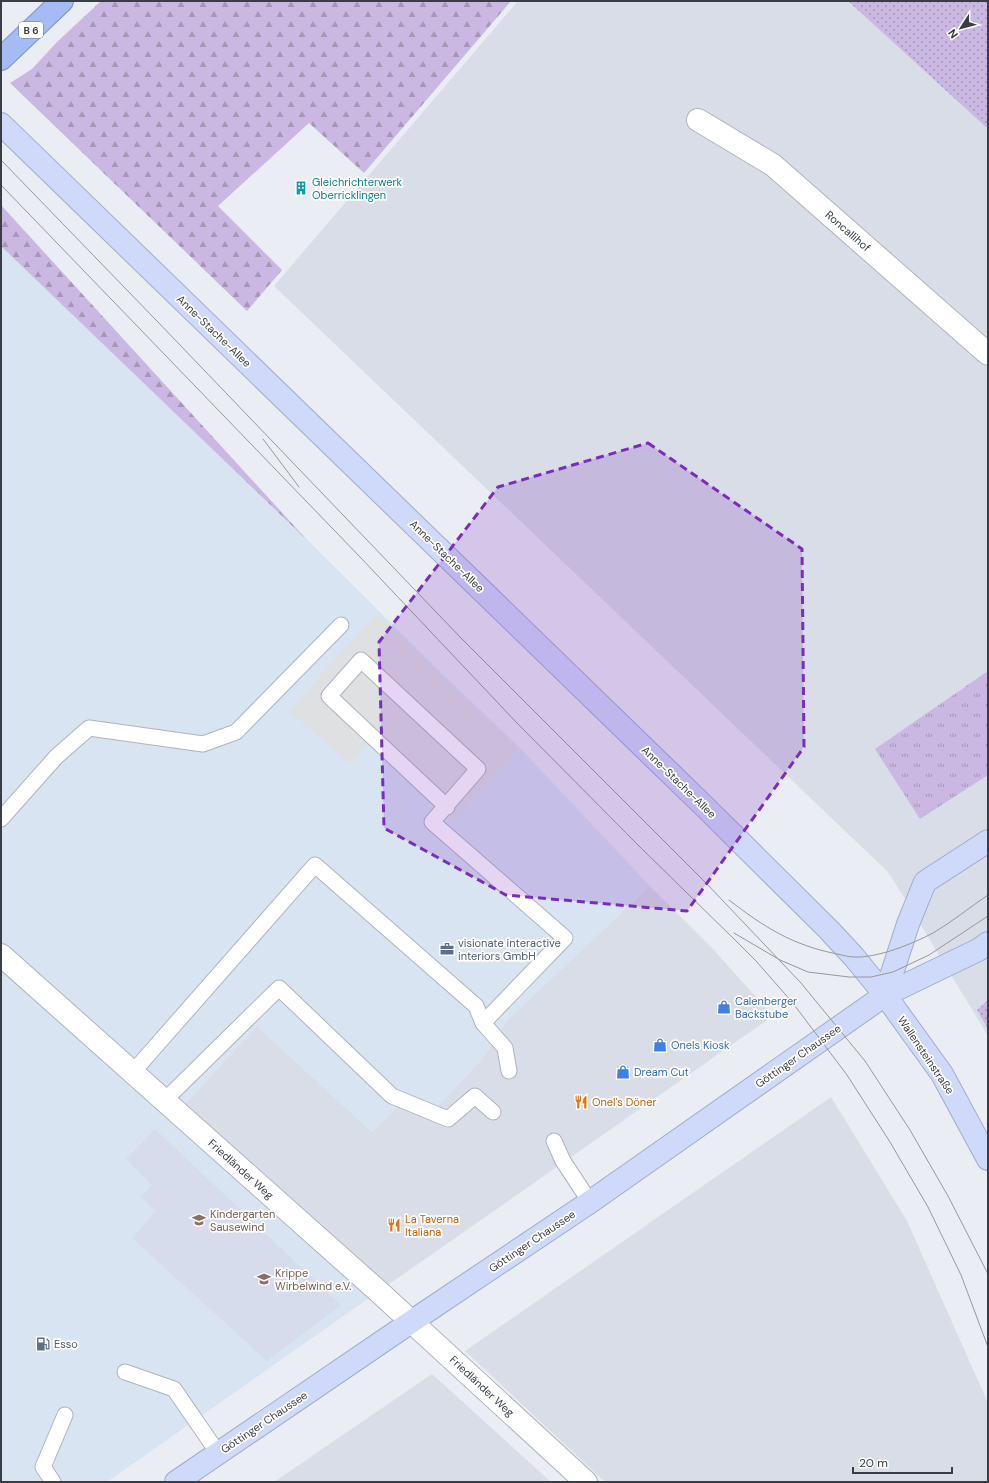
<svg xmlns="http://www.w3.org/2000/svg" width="989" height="1483" font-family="'DM Sans',sans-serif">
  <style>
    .residential { fill: #d9dde7 }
    .commercial { fill: #d8e4f2 }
    .education { fill: #d6dceb }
    .grass { fill: url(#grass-dots) }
    .forest { fill: url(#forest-firs) }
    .park { fill: url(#park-tufts) }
    .parking { fill: #dee0e2 }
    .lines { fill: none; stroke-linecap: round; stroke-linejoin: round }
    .lane-casing { stroke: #aeb4be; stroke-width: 17 }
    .street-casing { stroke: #aeb4be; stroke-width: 24 }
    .secondary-casing { stroke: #9faccd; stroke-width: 24 }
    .primary-casing { stroke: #7593d6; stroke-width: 24 }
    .lane { stroke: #fff; stroke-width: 15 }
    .street { stroke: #fff; stroke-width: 22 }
    .secondary { stroke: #cfd9f9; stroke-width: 22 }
    .primary { stroke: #a4bbf3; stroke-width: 22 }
    .tram { stroke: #989898; stroke-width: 1 }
    .marked { fill: #7b2cbf; fill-opacity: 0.2; stroke: #7b2cbf; stroke-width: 3; stroke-dasharray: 8 5; stroke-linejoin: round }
    .labels { text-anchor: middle; stroke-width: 3.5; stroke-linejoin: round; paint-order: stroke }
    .shield { fill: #fff; stroke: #74787e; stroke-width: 1 }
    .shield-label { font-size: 10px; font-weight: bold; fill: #393e46 }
    .culture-label { font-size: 11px; fill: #0d838f; stroke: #fff; text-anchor: start }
    .street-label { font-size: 11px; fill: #393e46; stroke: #fff }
    .service-label { font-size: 11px; fill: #4e5e75; stroke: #fff; text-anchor: start }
    .shop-label { font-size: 11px; fill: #366cbe; stroke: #fff; text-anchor: start }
    .food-label { font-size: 11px; fill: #c56008; stroke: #fff; text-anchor: start }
    .education-label { font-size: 11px; fill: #785e54; stroke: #fff; text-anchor: start }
  </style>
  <defs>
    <pattern id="grass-dots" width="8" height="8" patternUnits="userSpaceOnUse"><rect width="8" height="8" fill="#cbb8e2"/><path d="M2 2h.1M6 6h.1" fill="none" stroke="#a697b9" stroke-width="1.8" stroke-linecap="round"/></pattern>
    <pattern id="forest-firs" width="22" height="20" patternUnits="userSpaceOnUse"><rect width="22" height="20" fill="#cbb8e2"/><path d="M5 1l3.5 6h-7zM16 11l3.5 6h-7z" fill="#a697b9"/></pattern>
    <pattern id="park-tufts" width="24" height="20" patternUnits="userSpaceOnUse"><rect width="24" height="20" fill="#cbb8e2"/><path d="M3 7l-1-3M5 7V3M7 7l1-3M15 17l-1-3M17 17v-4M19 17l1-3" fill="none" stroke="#a697b9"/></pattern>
  </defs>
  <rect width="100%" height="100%" fill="#eaedf3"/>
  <!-- residential -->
  <g class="residential">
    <polygon points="518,1 848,1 988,129 988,1036 907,902 888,872 274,286"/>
    <polygon points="650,886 711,947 773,1016 372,1296 173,1117 257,1026 372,1132 396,1108 435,1109 483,1058 507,1020"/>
    <polygon points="831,1097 907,1221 988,1403 988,1482 605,1482 465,1351"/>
    <polygon points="432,1374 551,1482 274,1482"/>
  </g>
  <!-- commercial -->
  <polygon class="commercial" points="1,245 205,438 433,665 520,748 650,886 507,1020 483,1058 435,1109 396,1108 372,1132 257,1026 173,1117 372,1296 107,1482 1,1482"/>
  <!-- education -->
  <polygon class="education" points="155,1129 341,1305 267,1361 132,1238 156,1211 141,1197 152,1185 126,1159"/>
  <!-- grass -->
  <g class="grass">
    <polygon points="848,1 988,1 988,129"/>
    <polygon points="988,1000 988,1029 977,1010"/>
  </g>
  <!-- forest -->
  <g class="forest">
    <polygon points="101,1 511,1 364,173 309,123 218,206 282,270 247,311 10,83 32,69 57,42"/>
    <polygon points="1,205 307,540 1,246"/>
  </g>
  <!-- park -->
  <polygon class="park" points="988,671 988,775 920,819 875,749"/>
  <!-- parking -->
  <polygon class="parking" points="377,613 430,666 519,749 453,820 370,742 350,764 289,711"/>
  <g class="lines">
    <!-- lane casing -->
    <g class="lane-casing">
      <g id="lane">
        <polyline points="447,807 329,696 361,660 478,769 432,822 565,938 483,1023 505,1048 509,1071"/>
        <polyline points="1,819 56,757 89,728 203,744 236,732 341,625"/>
        <polyline points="133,1072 315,865 476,1006 483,1023"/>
        <polyline points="164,1101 279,988 392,1096 448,1119 475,1096 493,1112"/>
        <polyline points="554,1141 563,1161 590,1202"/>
        <polyline points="125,1372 174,1389 218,1453"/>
        <polyline points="53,1482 43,1467 65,1415"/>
      </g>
    </g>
    <!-- street casing -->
    <g class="street-casing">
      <g id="street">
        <polyline points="698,120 773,165 988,354"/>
        <polyline points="1,955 378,1291 586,1482"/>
      </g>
    </g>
    <!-- secondary casing -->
    <g class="secondary-casing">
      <g id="secondary">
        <polyline points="1,124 705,807 829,930 854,957 885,995 942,1074 988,1159"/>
        <polyline points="885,995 908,924 925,882 988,841"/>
        <polyline points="176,1482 411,1322 590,1202 885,995 978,950 988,943"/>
      </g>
    </g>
    <!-- primary casing -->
    <g class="primary-casing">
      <polyline id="primary" points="1,59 62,1"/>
    </g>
    <!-- lane -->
    <use href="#lane" class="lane"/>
    <!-- street -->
    <use href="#street" class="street"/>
    <!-- secondary -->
    <use href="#secondary" class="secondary"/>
    <!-- primary -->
    <use href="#primary" class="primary"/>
    <!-- tram -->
    <g class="tram">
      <polyline points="1,160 156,320 461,638 706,883 801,983 865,1061 910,1130 948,1196 988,1274"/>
      <polyline points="1,185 361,558 516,722 639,846 735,940 756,961 792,1002 847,1075 890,1142 928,1207 961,1275 988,1347"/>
      <polyline points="263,439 299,487"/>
      <path d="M729,900c35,27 63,45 108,54 5,1 12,3 17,3 24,1 58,-13 79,-24 19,-11 37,-26 55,-38"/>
      <polyline points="734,933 780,960 808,972 849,977 871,977 893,972 929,955 988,916"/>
    </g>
  </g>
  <!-- marked area -->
  <path class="marked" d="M648,443l154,106 2,198 -117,164 -181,-16 -122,-67 -5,-186 119,-155z"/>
  <!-- icons -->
  <defs>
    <g id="building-bare" transform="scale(1.08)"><path d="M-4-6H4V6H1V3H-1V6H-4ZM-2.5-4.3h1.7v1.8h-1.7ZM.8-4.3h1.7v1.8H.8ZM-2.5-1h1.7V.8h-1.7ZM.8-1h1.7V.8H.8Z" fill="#0f9aa8" stroke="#fff" stroke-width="2.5" paint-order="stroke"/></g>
    <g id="office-bare" transform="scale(1.08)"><path d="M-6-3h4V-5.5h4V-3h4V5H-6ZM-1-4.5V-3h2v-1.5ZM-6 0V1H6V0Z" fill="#5c6f8a" stroke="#fff" stroke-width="2.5" paint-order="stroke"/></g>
    <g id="shop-bare" transform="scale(1.08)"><path d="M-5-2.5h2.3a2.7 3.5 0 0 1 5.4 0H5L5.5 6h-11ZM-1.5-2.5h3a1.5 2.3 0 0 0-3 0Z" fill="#3f7fe0" stroke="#fff" stroke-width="2.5" paint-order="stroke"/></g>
    <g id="restaurant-bare" transform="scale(1.08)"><path d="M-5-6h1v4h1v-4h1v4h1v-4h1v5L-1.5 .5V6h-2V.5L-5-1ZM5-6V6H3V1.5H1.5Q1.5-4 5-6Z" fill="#e8710a" stroke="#fff" stroke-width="2.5" paint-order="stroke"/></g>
    <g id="school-bare" transform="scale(1.08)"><path d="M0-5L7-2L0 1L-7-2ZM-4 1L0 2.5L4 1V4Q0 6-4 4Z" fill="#8d6e63" stroke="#fff" stroke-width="2.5" paint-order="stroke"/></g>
    <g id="fuel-bare" transform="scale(1.08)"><path d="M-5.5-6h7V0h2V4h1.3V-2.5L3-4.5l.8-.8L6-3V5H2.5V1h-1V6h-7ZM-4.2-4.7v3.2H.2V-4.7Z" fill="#5c6f8a" stroke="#fff" stroke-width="2.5" paint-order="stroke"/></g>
  </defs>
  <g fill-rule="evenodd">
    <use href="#building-bare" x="301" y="188"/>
    <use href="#office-bare" x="447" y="949"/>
    <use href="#shop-bare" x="724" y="1007"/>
    <use href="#shop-bare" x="660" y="1045"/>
    <use href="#shop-bare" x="623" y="1072"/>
    <use href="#restaurant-bare" x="581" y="1102"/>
    <use href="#school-bare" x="199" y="1220"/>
    <use href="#restaurant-bare" x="394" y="1225"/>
    <use href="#school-bare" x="264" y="1279"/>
    <use href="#fuel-bare" x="43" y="1344"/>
  </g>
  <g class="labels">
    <!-- shield labels -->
    <rect class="shield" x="19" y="22" width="24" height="16" rx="3"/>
    <g class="shield-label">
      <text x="31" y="34">B 6</text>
    </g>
    <!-- culture labels -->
    <g class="culture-label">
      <text x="312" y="186">Gleichrichterwerk<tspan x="312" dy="13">Oberricklingen</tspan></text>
    </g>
    <!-- street labels -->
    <g class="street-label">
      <text transform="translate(848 231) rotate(41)" y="4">Roncallihof</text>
      <text transform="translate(214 331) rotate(44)" y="4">Anne-Stache-Allee</text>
      <text transform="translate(447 556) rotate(44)" y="4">Anne-Stache-Allee</text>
      <text transform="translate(679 782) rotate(44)" y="4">Anne-Stache-Allee</text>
      <text transform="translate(926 1055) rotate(56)" y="4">Wallensteinstraße</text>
      <text transform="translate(798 1056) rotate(-35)" y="4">Göttinger Chaussee</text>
      <text transform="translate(241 1169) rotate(42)" y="4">Friedländer Weg</text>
      <text transform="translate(532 1241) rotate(-34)" y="4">Göttinger Chaussee</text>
      <text transform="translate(482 1386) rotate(43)" y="4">Friedländer Weg</text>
      <text transform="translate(264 1422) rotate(-34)" y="4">Göttinger Chaussee</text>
    </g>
    <!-- service labels -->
    <g class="service-label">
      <text x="458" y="947">visionate interactive<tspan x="458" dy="13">interiors GmbH</tspan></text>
      <text x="54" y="1348">Esso</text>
    </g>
    <!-- shop labels -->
    <g class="shop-label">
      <text x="735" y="1005">Calenberger<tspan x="735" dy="13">Backstube</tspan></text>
      <text x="671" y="1049">Onels Kiosk</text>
      <text x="634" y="1076">Dream Cut</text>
    </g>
    <!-- food labels -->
    <g class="food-label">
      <text x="592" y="1106">Onel's Döner</text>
      <text x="405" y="1223">La Taverna<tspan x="405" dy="13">Italiana</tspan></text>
    </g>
    <!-- education labels -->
    <g class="education-label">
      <text x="210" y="1218">Kindergarten<tspan x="210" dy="13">Sausewind</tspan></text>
      <text x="275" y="1277">Krippe<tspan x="275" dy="13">Wirbelwind e.V.</tspan></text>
    </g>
  </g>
  <!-- border -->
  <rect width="989" height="1483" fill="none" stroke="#393e46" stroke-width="4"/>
  <!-- north arrow -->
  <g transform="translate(961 28) rotate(234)" stroke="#ffffff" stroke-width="3" paint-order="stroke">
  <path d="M0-3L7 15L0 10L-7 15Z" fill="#393e46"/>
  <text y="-6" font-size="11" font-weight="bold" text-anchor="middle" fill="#393e46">N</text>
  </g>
  <!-- scale -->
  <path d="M853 1467v6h99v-6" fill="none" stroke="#393e46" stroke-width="2"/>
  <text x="859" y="1467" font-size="12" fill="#393e46" stroke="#ffffff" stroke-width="3" paint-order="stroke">20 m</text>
</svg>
